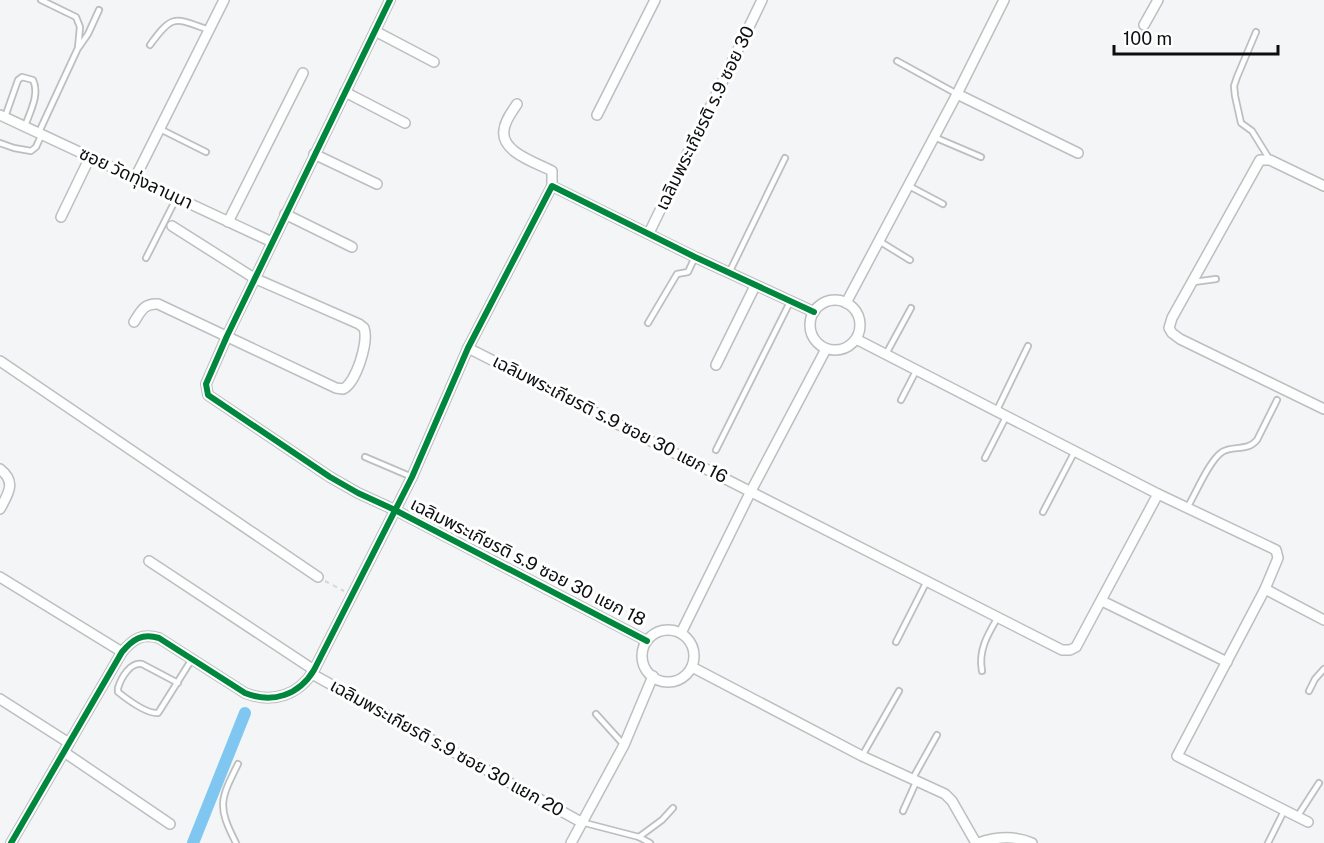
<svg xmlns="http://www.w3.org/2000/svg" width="1324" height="843" font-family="'Public Sans','Noto Sans Thai',sans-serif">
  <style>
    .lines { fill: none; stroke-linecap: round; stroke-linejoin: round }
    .canal { stroke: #7fc7f1; stroke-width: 12 }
    .lane-casing { stroke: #bdbebf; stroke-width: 8 }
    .street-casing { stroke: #bdbebf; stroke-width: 12 }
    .path { stroke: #d7d7d8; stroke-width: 2; stroke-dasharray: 4.5 4.5; stroke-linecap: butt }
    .lane { stroke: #fdfefe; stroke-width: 4.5 }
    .street { stroke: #fdfefe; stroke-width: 9 }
    .cycleway-casing { stroke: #fff; stroke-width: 10 }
    .cycleway { stroke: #00873e; stroke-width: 6 }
    .labels { text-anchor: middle; stroke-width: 6; stroke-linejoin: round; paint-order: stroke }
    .street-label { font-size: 18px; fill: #0d0e0f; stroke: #fff }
  </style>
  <rect width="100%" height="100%" fill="#f3f5f7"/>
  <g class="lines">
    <!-- canal -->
    <polyline class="canal" points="193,843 245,713"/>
    <!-- lane casing -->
    <g class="lane-casing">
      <g id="lane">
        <polyline points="1256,32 1237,77 1234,86 1235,96 1241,123 1252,131 1270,160"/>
        <path d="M150,45c23,-32 25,-27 59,-15"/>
        <polyline points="79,47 88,34 99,10"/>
        <polyline points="897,61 957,94"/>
        <path d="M5,117l13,-37 4,-3 11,3c7,14 -3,32 -8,46"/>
        <polyline points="160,129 206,152"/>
        <polyline points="39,132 78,48 80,27 76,17 41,0"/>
        <polyline points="934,137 981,157"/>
        <polyline points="0,143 14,148 31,151 36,147 42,134"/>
        <polyline points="909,186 943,204"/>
        <polyline points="879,241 910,260"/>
        <polyline points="146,258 177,197"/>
        <polyline points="729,273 785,158"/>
        <polyline points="1194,282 1216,279"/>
        <polyline points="648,323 677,274 688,272 695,257"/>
        <polyline points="886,354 911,308"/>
        <polyline points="901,400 916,371"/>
        <polyline points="996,412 1028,346"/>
        <polyline points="716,450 790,302"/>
        <polyline points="365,457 412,477"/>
        <polyline points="985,458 1006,417"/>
        <path d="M1187,508c9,-15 22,-47 35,-56 11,-7 25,0 35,-12l20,-40"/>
        <polyline points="1043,512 1075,451"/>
        <polyline points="896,642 927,581"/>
        <path d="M982,671c-4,-21 6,-37 16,-54"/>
        <path d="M178,683l-36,-19c-12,-2 -21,14 -24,24v4c10,8 28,22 40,21l2,-3 32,-51"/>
        <polyline points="1309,691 1315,679 1324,669"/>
        <polyline points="596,714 624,745"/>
        <polyline points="862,756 899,691"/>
        <polyline points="913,778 937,735"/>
        <polyline points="903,811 917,780"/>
        <polyline points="1297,817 1319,783"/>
        <polyline points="581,822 639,837 650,843"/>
        <polyline points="639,837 662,820 673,808"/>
        <path d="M236,843c-19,-37 -16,-43 2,-79"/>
        <polyline points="1268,843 1284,811"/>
      </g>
    </g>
    <!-- street casing -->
    <g class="street-casing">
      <g id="street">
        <polyline points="390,0 227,336 206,384 208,395 330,477 358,493 395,510 647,641"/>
        <polyline points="1144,25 1158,0"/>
        <polyline points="375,31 434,62"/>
        <polyline points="345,92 405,123"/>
        <polyline points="957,94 1004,0"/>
        <path d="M517,104c-5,8 -12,16 -13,26 -4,22 33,33 48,41v15"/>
        <polyline points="0,115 272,242"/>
        <polyline points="597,115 655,0"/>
        <polyline points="314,154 377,184"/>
        <polyline points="135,178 224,0"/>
        <polyline points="1324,186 1270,160 1260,160 1172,318 1169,328 1172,333 1180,339 1324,409"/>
        <polyline points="285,214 352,247"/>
        <polyline points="61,217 90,157"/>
        <polyline points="228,222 303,73"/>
        <polyline points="649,233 762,0"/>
        <circle cx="835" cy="325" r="25"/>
        <polyline points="846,303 957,94 1078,153"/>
        <path d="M134,322c7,-11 10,-19 24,-18l178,84 7,1c13,-6 26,-47 21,-61l-5,-4 -105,-46 -82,-52"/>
        <polyline points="856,339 1158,494 1276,550 1278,558 1265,589 1177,756 1308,822"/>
        <polyline points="468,348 1062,650 1070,650 1076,647 1158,494"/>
        <polyline points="0,361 318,577"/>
        <polyline points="716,365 755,286"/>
        <path d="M0,469c17,13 8,25 0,40"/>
        <polyline points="149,561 314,670"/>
        <polyline points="0,577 122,652"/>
        <polyline points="1265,589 1324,620"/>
        <polyline points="1102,601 1227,662"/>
        <circle cx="668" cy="656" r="26"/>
        <polyline points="681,633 751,491 826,349"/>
        <polyline points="692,667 862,756 945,794 952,801 976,843"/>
        <polyline points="312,674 581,822"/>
        <polyline points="0,699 69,743"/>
        <polyline points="64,752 170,824"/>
        <path d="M11,843l111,-191c11,-13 20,-19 37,-14l86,55c28,11 54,2 69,-23l98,-193 56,-129 84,-162 143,71 119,55"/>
        <polyline points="571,843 624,745 653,676"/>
        <path d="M978,843c18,-6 36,-8 54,0"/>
      </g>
    </g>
    <!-- path -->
    <polyline class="path" points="325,581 344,591"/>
    <!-- lane -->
    <use href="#lane" class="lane"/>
    <!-- street -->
    <use href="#street" class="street"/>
    <!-- cycleway casing -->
    <g class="cycleway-casing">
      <g id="cycleway">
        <polyline points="390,0 227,336 206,384 208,395 330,477 358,493 395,510 647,641"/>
        <path d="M11,843l111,-191c11,-13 20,-19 37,-14l86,55c28,11 54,2 69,-23l98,-193 56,-129 84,-162 143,71 119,55"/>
      </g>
    </g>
    <!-- cycleway -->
    <use href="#cycleway" class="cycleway"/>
  </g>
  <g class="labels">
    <!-- street labels -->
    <g class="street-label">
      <text transform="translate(705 118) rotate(-64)" y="6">เฉลิมพระเกียรติ ร.9 ซอย 30</text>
      <text transform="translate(136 178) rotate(25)" y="6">ซอย วัดทุ่งลานนา</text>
      <text transform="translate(610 419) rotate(27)" y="6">เฉลิมพระเกียรติ ร.9 ซอย 30 แยก 16</text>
      <text transform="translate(528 562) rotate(27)" y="6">เฉลิมพระเกียรติ ร.9 ซอย 30 แยก 18</text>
      <text transform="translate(447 748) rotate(29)" y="6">เฉลิมพระเกียรติ ร.9 ซอย 30 แยก 20</text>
    </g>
  </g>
  <!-- scale -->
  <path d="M1114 45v9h164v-9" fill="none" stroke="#0d0e0f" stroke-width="3"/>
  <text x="1123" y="45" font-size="18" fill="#0d0e0f" stroke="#ffffff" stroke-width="4.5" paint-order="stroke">100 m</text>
</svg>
